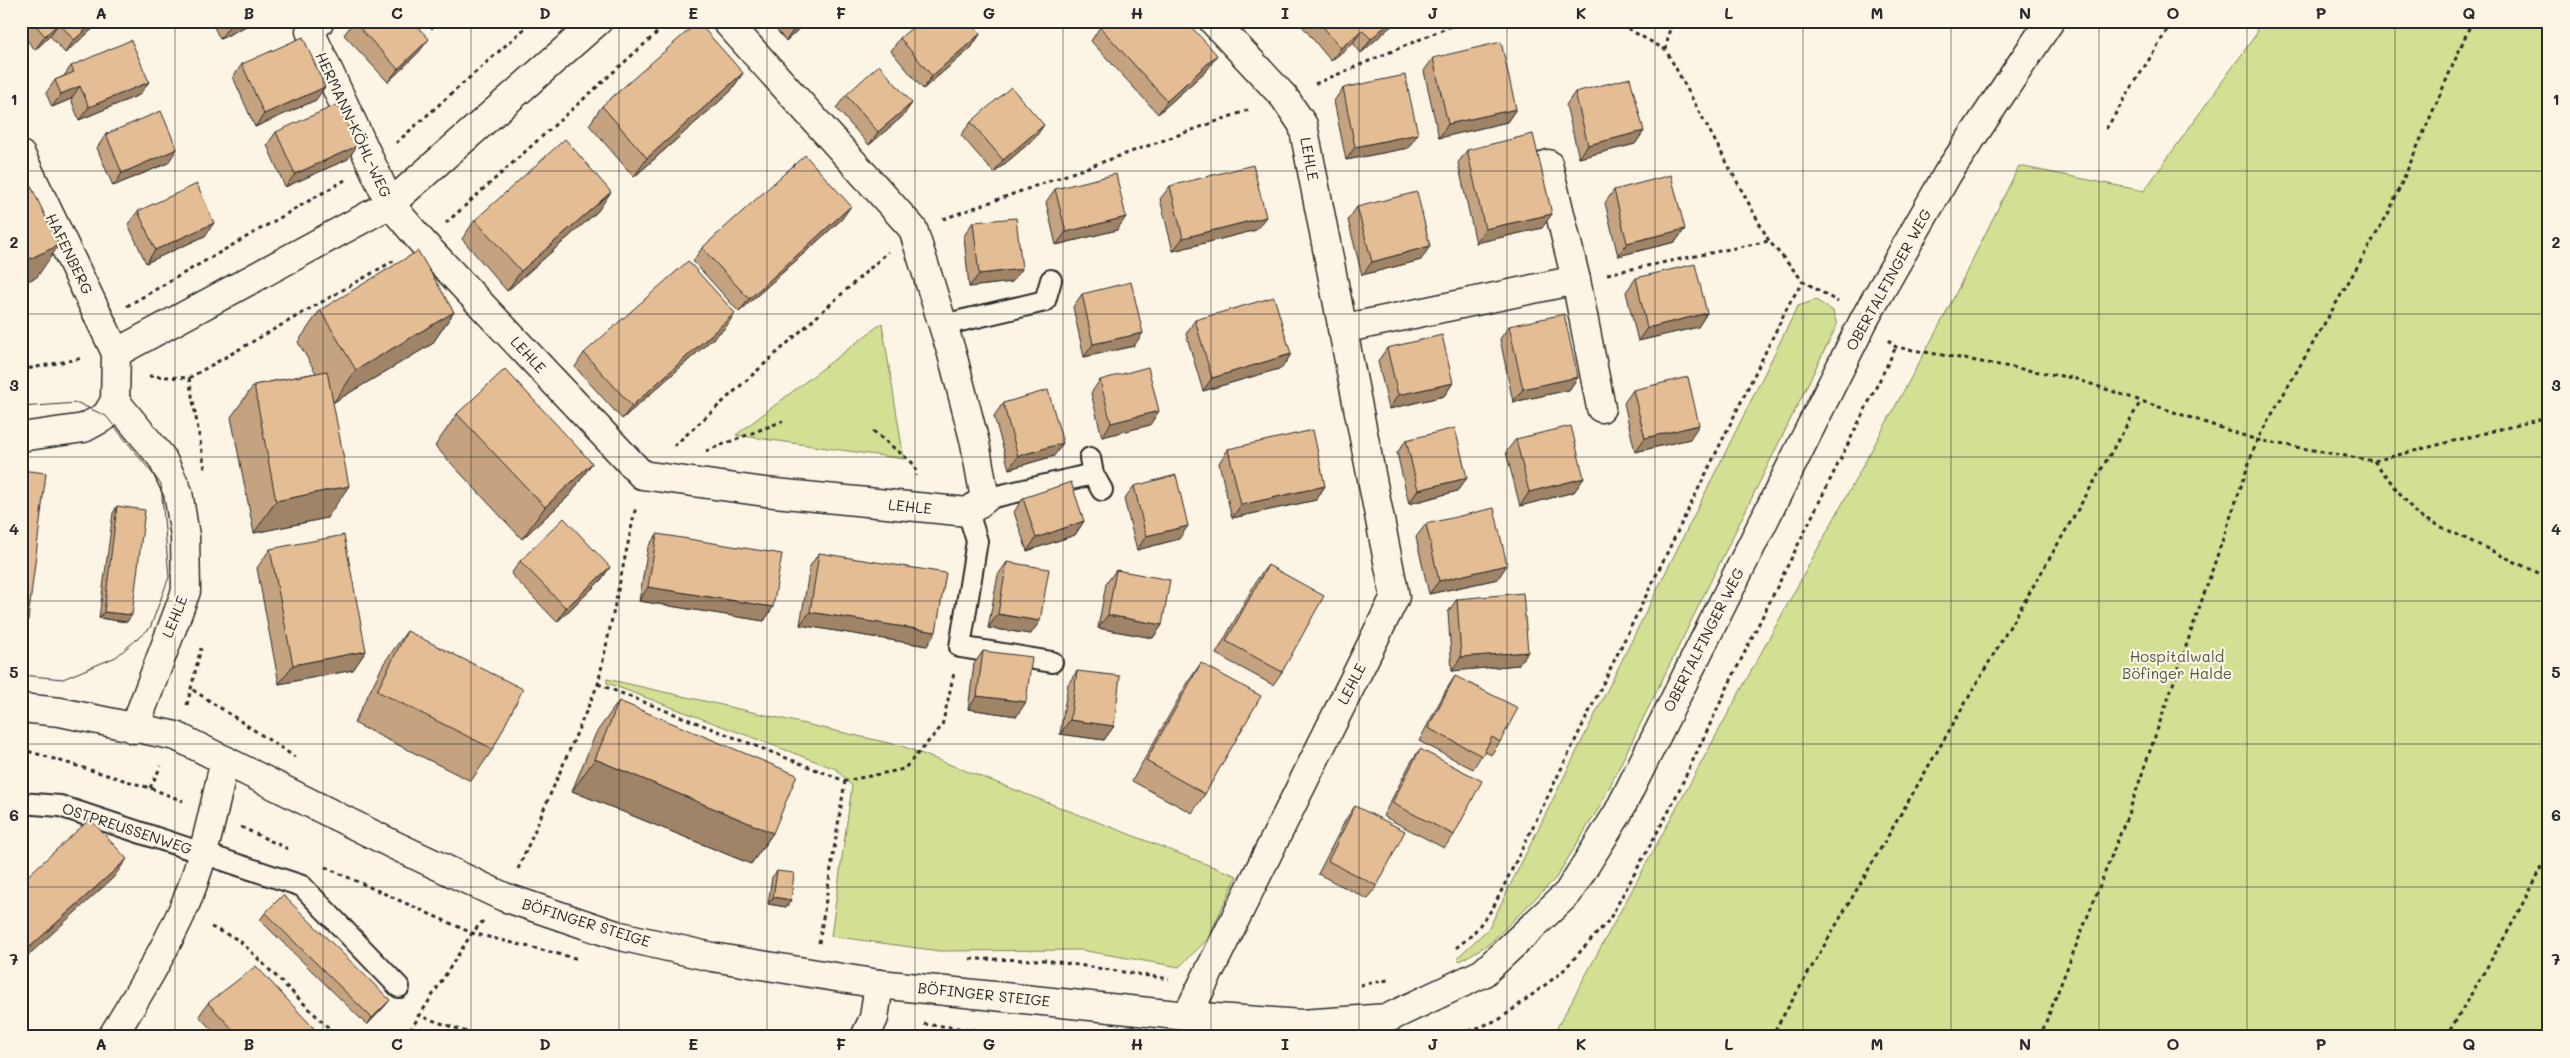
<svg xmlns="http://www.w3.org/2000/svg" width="2570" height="1058" font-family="Mali,sans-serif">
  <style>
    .green { fill: #d3df92; stroke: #7f855e }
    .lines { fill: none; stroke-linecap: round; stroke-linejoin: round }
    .lane-casing { stroke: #2b2b2b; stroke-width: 24 }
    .street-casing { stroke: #2b2b2b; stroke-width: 31 }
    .path { stroke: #2b2b2b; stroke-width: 3; stroke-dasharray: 4 4; stroke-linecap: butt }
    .lane { stroke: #fcf5e5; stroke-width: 20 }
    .street { stroke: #fcf5e5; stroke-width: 28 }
    .tram { stroke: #2b2b2b; stroke-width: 1 }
    .wall { fill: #c5a380; stroke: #2b2b2b }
    .shaded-wall { fill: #a08468; stroke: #2b2b2b }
    .building { fill: #e5bd95; stroke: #2b2b2b }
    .grid { fill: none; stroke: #2b2b2b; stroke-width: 1; stroke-opacity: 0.55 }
    .labels { text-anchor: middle; stroke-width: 4.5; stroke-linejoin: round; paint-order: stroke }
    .street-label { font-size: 15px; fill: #2b2b2b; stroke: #fcf5e5 }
    .park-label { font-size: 15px; fill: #555845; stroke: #fcf5e5 }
    .neatline { fill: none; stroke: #2b2b2b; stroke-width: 2 }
    .grid-label { font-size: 16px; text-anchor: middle; font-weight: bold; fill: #2b2b2b }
  </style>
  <rect width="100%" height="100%" fill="#fcf5e5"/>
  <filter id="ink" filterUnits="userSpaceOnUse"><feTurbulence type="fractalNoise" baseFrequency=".02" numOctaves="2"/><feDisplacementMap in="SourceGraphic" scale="10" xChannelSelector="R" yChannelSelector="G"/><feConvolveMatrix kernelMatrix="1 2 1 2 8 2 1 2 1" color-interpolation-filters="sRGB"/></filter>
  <g filter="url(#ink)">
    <!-- green -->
    <g class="green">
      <polygon points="2256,21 2549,21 2549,1037 1552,1037 1945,315 2019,166 2144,191 2257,33"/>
      <polygon points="1816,300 1833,311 1837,325 1600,806 1556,878 1489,944 1460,961 1457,958 1489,928 1798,306"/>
      <polygon points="882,323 904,459 736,435"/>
      <polygon points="607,679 902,746 1237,876 1207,940 1179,967 1081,950 939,951 831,936 852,786 836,769 607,683"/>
    </g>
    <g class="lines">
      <!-- lane casing -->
      <g class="lane-casing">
        <g id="lane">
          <polyline points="943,325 1045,301 1051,280"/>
          <polyline points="1090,458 1093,474 1102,490"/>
          <polyline points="985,499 1093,474"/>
          <polyline points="968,512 977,541 960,647 1052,662"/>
          <polyline points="21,803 60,806 302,886 399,987"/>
        </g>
      </g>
      <!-- street casing -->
      <g class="street-casing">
        <g id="street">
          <polyline points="320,21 310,31 390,204 423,243 642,475 765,492 968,512 985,499 975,443 952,354 913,229 726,21"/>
          <polyline points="21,155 116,353 115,401 106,416 84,428 21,437"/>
          <polyline points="1548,164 1576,280 1601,408"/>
          <polyline points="1342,329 1576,280"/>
          <polyline points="116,353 390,204 598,21"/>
          <polyline points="115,401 162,458 178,492 185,536 186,591 134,729"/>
          <polyline points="21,708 60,712 176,736 394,845 504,897 616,935 712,957 879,984 1187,1016 1301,1024 1388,1018 1483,973 1568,893 1618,813 1865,318 1948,173 2050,21"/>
          <polyline points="1187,1016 1395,597 1303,125 1284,97 1213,21"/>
          <path d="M112,1037c25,-40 49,-80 69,-123 22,-48 32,-102 44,-154"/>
          <polyline points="865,1037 874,1018 879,984"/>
        </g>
      </g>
      <!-- path -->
      <g class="path">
        <polyline points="1614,21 1666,50 1769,241 1803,281 1838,302"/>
        <polyline points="1666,50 1671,21"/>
        <polyline points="1315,84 1463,21"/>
        <polyline points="2106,129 2171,24 2169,21"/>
        <polyline points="396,143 533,21"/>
        <polyline points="943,219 1251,109"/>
        <polyline points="446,223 670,21"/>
        <polyline points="1607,274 1769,241"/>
        <polyline points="127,306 345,180"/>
        <polyline points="1888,340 1896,347 2073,378 2257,440 2374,461 2549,417"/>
        <polyline points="21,370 83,358"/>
        <polyline points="149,376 189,378 205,469"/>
        <polyline points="189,378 395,260"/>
        <polyline points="873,431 915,465 916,476"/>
        <polyline points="674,446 888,252"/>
        <polyline points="706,451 783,421"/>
        <polyline points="2374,461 2418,516 2549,578"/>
        <polyline points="598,684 845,781 904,769 942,726 954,673"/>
        <polyline points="193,690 295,757"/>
        <polyline points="187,705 201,648"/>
        <polyline points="21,749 150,788 183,801"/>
        <polyline points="150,788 161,766"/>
        <polyline points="241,827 288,849"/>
        <polyline points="21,843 32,833"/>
        <polyline points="325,867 472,933 579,959"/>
        <polyline points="518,869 598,684 636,506"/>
        <polyline points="211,927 239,940 338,1037"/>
        <polyline points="819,943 845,781"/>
        <polyline points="1456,948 1472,935 1493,908 1789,304 1803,281"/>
        <polyline points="970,959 1045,960 1169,979"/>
        <polyline points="1360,985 1388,980"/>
        <polyline points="417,1015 467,1032 531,1037"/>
        <polyline points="924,1024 1035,1037"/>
        <polyline points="406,1037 472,933 483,921"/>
        <polyline points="1454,1037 1500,1019 1561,973 1609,920 1671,807 1729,684 1896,347"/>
        <polyline points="1771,1037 2141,401"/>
        <polyline points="2040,1037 2130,809 2257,440 2389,212 2472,21"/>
        <polyline points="2446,1037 2507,933 2549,854"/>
      </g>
      <!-- lane -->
      <use href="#lane" class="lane"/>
      <!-- street -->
      <use href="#street" class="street"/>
      <!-- tram -->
      <polyline class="tram" points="21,407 78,403 106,416 161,484 169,577 150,628 116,657 63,679 21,675"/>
    </g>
    <!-- wall -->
    <g class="wall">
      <polygon points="21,21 100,21 96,26 65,53 50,36 35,50 21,33"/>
      <polygon points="211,21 256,21 220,39"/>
      <polygon points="354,21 419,52 388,82 344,35"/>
      <polygon points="425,21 440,21 432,29"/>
      <polygon points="769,21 807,21 786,41"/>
      <polygon points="1298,21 1397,21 1361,53 1353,43 1331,61"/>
      <polygon points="1100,27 1208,69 1158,114 1091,41"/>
      <polygon points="980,34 971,48 923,89 891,51 900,38"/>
      <polygon points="1433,58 1516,109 1507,122 1439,138 1424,71"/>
      <polygon points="242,64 316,100 255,127 233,77"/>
      <polygon points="71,66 139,95 79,120 71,99 52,107 46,93 55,80 64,76"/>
      <polygon points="743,73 730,92 634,177 589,125 602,106"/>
      <polygon points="1343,88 1408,148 1346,160 1334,101"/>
      <polygon points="1575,92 1644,131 1635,144 1579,158 1566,105"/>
      <polygon points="846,95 912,103 903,116 869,145 836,108"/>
      <polygon points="971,122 1035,138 994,173 961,135"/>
      <polygon points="276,132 348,159 285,187 267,145"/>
      <polygon points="106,134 168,163 113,186 97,148"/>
      <polygon points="1467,150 1542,228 1476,243 1458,163"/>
      <polygon points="1170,186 1256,230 1173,251 1160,199"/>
      <polygon points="1055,189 1117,230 1056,245 1046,202"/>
      <polygon points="1614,190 1685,229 1675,242 1618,256 1605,203"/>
      <polygon points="1357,207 1421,260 1362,275 1348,220"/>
      <polygon points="138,211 205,236 146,263 128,224"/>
      <polygon points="598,211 507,291 462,239 475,220"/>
      <polygon points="842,219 739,312 693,261 702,248"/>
      <polygon points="973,222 1022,269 1012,282 969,287 964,236"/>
      <polygon points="1636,278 1707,313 1698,327 1638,341 1626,292"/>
      <polygon points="1082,294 1134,346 1084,357 1073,307"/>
      <polygon points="320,310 454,312 432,344 334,402 333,401 327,518 254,533 231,417 254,385 316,373 298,342"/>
      <polygon points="1195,320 1291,354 1282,368 1203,391 1186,334"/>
      <polygon points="1509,326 1578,377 1569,390 1513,402 1500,339"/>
      <polygon points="726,327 622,419 575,367 584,353"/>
      <polygon points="1387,348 1453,383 1444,396 1389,409 1378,361"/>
      <polygon points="1100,380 1150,425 1102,437 1091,393"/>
      <polygon points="1633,390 1690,439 1635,452 1624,403"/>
      <polygon points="1003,403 1054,456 1009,469 994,416"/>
      <polygon points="457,414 592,463 570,495 522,539 435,446"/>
      <polygon points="1516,439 1584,478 1574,492 1520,506 1506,452"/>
      <polygon points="1406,440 1467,478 1457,491 1409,504 1397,453"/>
      <polygon points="1228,449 1325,486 1316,500 1232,518 1219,463"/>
      <polygon points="1134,486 1179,539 1137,550 1124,499"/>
      <polygon points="1023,498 1084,521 1075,535 1027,551 1014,512"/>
      <polygon points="117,506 127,622 99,618 113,513"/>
      <polygon points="1426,524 1498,579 1429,594 1416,537"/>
      <polygon points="657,534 773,607 764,621 639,601 648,547"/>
      <polygon points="270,549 366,651 353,670 279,684 257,568"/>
      <polygon points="819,553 927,646 800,625 810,566"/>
      <polygon points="520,561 610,567 601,580 557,622 511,574"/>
      <polygon points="1007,562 1031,634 988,628 998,575"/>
      <polygon points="1268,565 1282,672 1273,685 1216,654 1258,578"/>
      <polygon points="1116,570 1162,625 1153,638 1098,628 1106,584"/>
      <polygon points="1457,599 1518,665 1452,671 1448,612"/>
      <polygon points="407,631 493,749 471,781 354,723 384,663"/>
      <polygon points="983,651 1017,716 968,709 974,664"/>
      <polygon points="1201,663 1205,794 1192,813 1132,781 1188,682"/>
      <polygon points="1077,671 1114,726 1104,740 1060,734 1068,684"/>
      <polygon points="1455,676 1500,742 1491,755 1484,751 1473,769 1419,741 1446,690"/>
      <polygon points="619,701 773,833 751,864 572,791 596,733"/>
      <polygon points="1420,749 1454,835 1444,848 1383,816 1411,762"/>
      <polygon points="1355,806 1377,886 1368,899 1318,874 1346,819"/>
      <polygon points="777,871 791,900 786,907 768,904 772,877"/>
      <polygon points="265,913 385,1006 367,1025 260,920"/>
      <polygon points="208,1003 322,1037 218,1037 199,1016"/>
    </g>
    <!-- shaded-wall -->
    <g class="shaded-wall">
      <polygon points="96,21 100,21 96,26 65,53 74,40"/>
      <polygon points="233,21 256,21 220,39"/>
      <polygon points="437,21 440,21 432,29"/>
      <polygon points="799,21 807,21 786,41"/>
      <polygon points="1391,21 1397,21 1361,53 1371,39"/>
      <polygon points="59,23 50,36 35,50 45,36"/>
      <polygon points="1362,30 1353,43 1331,61 1341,48"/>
      <polygon points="980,34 971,48 923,89 932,76"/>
      <polygon points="429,39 419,52 388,82 398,69"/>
      <polygon points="1217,55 1208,69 1158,114 1167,101"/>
      <polygon points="743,73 730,92 634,177 647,158"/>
      <polygon points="149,82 139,95 79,120 89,107"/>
      <polygon points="80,86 71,99 52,107 61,94"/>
      <polygon points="325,87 316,100 255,127 264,114"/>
      <polygon points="912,103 903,116 869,145 878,132"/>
      <polygon points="1516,109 1507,122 1439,138 1448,124"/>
      <polygon points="1044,125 1035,138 994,173 1003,160"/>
      <polygon points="1644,131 1635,144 1579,158 1588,145"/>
      <polygon points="1418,134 1408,148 1346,160 1355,147"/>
      <polygon points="357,146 348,159 285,187 295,174"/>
      <polygon points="177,149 168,163 113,186 122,173"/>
      <polygon points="611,192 598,211 507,291 521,271"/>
      <polygon points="851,206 842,219 739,312 749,299"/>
      <polygon points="1552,214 1542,228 1476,243 1485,229"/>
      <polygon points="1126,217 1117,230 1056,245 1066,232"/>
      <polygon points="1266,217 1256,230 1173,251 1183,238"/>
      <polygon points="214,223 205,236 146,263 155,250"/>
      <polygon points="1685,229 1675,242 1618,256 1627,243"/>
      <polygon points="59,245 37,277 21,284 21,263"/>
      <polygon points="1430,246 1421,260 1362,275 1372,262"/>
      <polygon points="1022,269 1012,282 969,287 979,274"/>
      <polygon points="454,312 432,344 334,402 356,370"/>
      <polygon points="735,313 726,327 622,419 632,406"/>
      <polygon points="1707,313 1698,327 1638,341 1647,328"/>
      <polygon points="1143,333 1134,346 1084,357 1093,344"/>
      <polygon points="1291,354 1282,368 1203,391 1212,378"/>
      <polygon points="1578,377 1569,390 1513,402 1523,389"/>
      <polygon points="1453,383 1444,396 1389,409 1398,395"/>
      <polygon points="1159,411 1150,425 1102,437 1111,423"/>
      <polygon points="1699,425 1690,439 1635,452 1645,438"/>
      <polygon points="1063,443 1054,456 1009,469 1018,456"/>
      <polygon points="592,463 570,495 522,539 545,507"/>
      <polygon points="1467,478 1457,491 1409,504 1418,490"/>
      <polygon points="1584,478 1574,492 1520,506 1529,492"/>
      <polygon points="349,486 327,518 254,533 276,501"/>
      <polygon points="1325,486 1316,500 1232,518 1241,505"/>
      <polygon points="1084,521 1075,535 1027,551 1036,538"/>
      <polygon points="1188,526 1179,539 1137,550 1146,536"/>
      <polygon points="1507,565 1498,579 1429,594 1439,581"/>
      <polygon points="610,567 601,580 557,622 566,608"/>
      <polygon points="648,587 773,607 764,621 639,601"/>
      <polygon points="104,612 132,615 127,622 99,618"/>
      <polygon points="810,612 936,632 927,646 800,625"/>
      <polygon points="998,614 1040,621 1031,634 988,628"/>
      <polygon points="1108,615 1162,625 1153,638 1098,628"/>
      <polygon points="21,619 28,620 24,626 21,626"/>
      <polygon points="366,651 353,670 279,684 293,665"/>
      <polygon points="1528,652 1518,665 1452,671 1461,657"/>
      <polygon points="977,696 1026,702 1017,716 968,709"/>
      <polygon points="1070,720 1114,726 1104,740 1060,734"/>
      <polygon points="595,759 773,833 751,864 572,791"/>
      <polygon points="127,859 113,878 21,962 21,955"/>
      <polygon points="773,897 791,900 786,907 768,904"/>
      <polygon points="390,1000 385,1006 367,1025 372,1018"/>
    </g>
    <!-- building -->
    <g class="building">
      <polygon points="32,21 96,21 74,40 59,23 45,36"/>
      <polygon points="354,21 412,21 429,39 398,69 354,22"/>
      <polygon points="920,21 969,21 980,34 932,76 900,38"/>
      <polygon points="1107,21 1186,21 1217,55 1167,101 1100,27"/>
      <polygon points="1318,21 1391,21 1371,39 1362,30 1341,48"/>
      <polygon points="698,22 743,73 647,158 602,106"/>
      <polygon points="303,37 325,87 264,114 242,64"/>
      <polygon points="131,40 149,82 89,107 80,86 61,94 55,80 74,72 71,66"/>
      <polygon points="1501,42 1516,109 1448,124 1433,58"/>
      <polygon points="879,65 912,103 878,132 846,95"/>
      <polygon points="1405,75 1418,134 1355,147 1343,88"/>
      <polygon points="1630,78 1644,131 1588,145 1575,92"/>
      <polygon points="1011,87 1044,125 1003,160 971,122"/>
      <polygon points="338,104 357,146 295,174 276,132"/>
      <polygon points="161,111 177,149 122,173 106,134"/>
      <polygon points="1533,134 1552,214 1485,229 1467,150"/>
      <polygon points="565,139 611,192 521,271 475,220"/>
      <polygon points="805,155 851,206 749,299 702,248"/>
      <polygon points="21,165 59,245 21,263"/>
      <polygon points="1253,165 1266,217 1183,238 1170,186"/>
      <polygon points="1116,174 1126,217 1066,232 1055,189"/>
      <polygon points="1671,175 1685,229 1627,243 1614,190"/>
      <polygon points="197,184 214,223 155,250 138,211"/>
      <polygon points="1417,192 1430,246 1372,262 1357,207"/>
      <polygon points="1016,218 1022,269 979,274 973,222"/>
      <polygon points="418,251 454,312 356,370 320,310"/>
      <polygon points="688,261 735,313 632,406 584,353"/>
      <polygon points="1695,264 1707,313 1647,328 1636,278"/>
      <polygon points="1131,282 1143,333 1093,344 1082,294"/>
      <polygon points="1274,297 1291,354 1212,378 1195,320"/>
      <polygon points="1564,314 1578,377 1523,389 1509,326"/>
      <polygon points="1442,335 1453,383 1398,395 1387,348"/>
      <polygon points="1148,367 1159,411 1111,423 1100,380"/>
      <polygon points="505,369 592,463 545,507 457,414"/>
      <polygon points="327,371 349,486 276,501 254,385"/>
      <polygon points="1688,377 1699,425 1645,438 1633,390"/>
      <polygon points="1048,390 1063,443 1018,456 1003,403"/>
      <polygon points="1571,426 1584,478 1529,492 1516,439"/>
      <polygon points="1455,428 1467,478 1418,490 1406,440"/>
      <polygon points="1313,430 1325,486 1241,505 1228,449"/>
      <polygon points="21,470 46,473 28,620 21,619"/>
      <polygon points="1176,475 1188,526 1146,536 1134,486"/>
      <polygon points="1071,482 1084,521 1036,538 1023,498"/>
      <polygon points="117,506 145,510 132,615 104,612"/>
      <polygon points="1494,508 1507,565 1439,581 1426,524"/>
      <polygon points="564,518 610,567 566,608 520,561"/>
      <polygon points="657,534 782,554 773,607 648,587"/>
      <polygon points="344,535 366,651 293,665 270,549"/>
      <polygon points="819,553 946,573 936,632 810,612"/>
      <polygon points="1007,562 1049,569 1040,621 998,614"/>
      <polygon points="1268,565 1324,596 1282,672 1226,641"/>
      <polygon points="1116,570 1170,580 1162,625 1108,615"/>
      <polygon points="1523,593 1528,652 1461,657 1457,599"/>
      <polygon points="407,631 523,689 493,749 377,691"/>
      <polygon points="983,651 1032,657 1026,702 977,696"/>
      <polygon points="1201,663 1261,696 1205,794 1146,761"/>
      <polygon points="1077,671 1120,676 1114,726 1070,720"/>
      <polygon points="1455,676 1518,708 1500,742 1492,737 1482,756 1428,728"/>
      <polygon points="619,701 797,775 773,833 595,759"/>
      <polygon points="1420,749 1482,781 1454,835 1392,803"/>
      <polygon points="1355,806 1405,831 1377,886 1328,861"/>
      <polygon points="90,819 127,859 21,955 21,882"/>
      <polygon points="777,871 794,873 791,900 773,897"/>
      <polygon points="283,895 390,1000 372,1018 265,913"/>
      <polygon points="256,966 322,1037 240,1037 208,1003"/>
    </g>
  </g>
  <!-- grid -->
  <path class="grid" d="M175,21v1016M323,21v1016M471,21v1016M619,21v1016M767,21v1016M915,21v1016M1063,21v1016M1211,21v1016M1359,21v1016M1507,21v1016M1655,21v1016M1803,21v1016M1951,21v1016M2099,21v1016M2247,21v1016M2395,21v1016M21,171h2528M21,314h2528M21,457h2528M21,601h2528M21,744h2528M21,887h2528"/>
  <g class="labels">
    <!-- street labels -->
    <g class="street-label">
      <text transform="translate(353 125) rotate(65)" y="5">HERMANN-KÖHL-WEG</text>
      <text transform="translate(1309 159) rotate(79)" y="5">LEHLE</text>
      <text transform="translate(69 254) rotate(64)" y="5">HAFENBERG</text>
      <text transform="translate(1889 280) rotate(-61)" y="5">OBERTALFINGER WEG</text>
      <text transform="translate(528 355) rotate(47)" y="5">LEHLE</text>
      <text transform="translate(910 507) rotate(6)" y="5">LEHLE</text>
      <text transform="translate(175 617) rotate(-68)" y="5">LEHLE</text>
      <text transform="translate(1704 640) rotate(-63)" y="5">OBERTALFINGER WEG</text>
      <text transform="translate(1352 684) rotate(-63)" y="5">LEHLE</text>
      <text transform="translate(127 829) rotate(18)" y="5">OSTPREUSSENWEG</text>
      <text transform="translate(586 923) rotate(17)" y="5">BÖFINGER STEIGE</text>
      <text transform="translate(984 995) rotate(6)" y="5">BÖFINGER STEIGE</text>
    </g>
    <!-- park labels -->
    <g class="park-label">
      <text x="2177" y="662">Hospitalwald<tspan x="2177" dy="17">Böfinger Halde</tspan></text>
    </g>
  </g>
  <!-- margin -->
  <rect width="2570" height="1058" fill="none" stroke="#fcf5e5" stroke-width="55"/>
  <rect x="28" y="28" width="2514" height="1002" class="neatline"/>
  <g class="grid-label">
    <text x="101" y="19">A</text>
    <text x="249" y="19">B</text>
    <text x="397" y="19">C</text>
    <text x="545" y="19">D</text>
    <text x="693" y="19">E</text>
    <text x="841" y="19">F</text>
    <text x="989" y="19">G</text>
    <text x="1137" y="19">H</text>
    <text x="1285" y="19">I</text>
    <text x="1433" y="19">J</text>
    <text x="1581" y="19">K</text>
    <text x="1729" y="19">L</text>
    <text x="1877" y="19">M</text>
    <text x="2025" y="19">N</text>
    <text x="2173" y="19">O</text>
    <text x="2321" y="19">P</text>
    <text x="2469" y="19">Q</text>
    <text x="14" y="105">1</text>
    <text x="2556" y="105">1</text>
    <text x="14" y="248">2</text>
    <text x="2556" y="248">2</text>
    <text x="14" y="391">3</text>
    <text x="2556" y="391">3</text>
    <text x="14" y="535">4</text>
    <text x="2556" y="535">4</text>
    <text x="14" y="678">5</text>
    <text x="2556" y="678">5</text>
    <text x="14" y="821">6</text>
    <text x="2556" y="821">6</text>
    <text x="14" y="965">7</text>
    <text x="2556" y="965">7</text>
    <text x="101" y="1050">A</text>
    <text x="249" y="1050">B</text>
    <text x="397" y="1050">C</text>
    <text x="545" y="1050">D</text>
    <text x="693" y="1050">E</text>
    <text x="841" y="1050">F</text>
    <text x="989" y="1050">G</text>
    <text x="1137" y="1050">H</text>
    <text x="1285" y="1050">I</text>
    <text x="1433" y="1050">J</text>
    <text x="1581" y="1050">K</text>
    <text x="1729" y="1050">L</text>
    <text x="1877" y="1050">M</text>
    <text x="2025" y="1050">N</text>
    <text x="2173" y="1050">O</text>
    <text x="2321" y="1050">P</text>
    <text x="2469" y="1050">Q</text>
  </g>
</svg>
